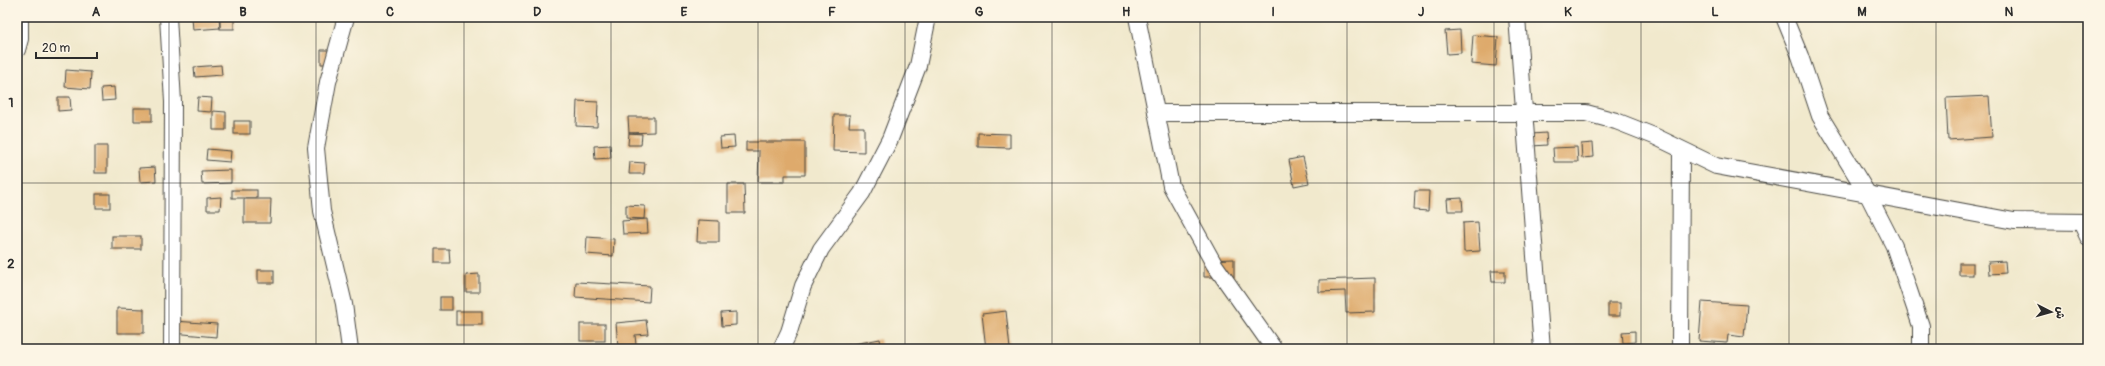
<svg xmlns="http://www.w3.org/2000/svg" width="2105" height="366" font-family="Pangolin,'Playpen Sans Arabic',sans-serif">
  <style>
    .building { fill: #deaa6c }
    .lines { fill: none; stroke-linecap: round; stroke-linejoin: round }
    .street-casing { stroke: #494843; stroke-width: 18 }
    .street { stroke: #fff; stroke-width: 16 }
    .grid { fill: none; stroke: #2b2b2b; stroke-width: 1; stroke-opacity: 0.55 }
    .neatline { fill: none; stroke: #2b2b2b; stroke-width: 1.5 }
    .grid-label { font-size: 13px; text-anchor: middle; font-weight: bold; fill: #2b2b2b }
  </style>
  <rect width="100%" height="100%" fill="#fcf5e5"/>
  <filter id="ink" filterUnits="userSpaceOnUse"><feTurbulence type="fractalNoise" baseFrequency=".025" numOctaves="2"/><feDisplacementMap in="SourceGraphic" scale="8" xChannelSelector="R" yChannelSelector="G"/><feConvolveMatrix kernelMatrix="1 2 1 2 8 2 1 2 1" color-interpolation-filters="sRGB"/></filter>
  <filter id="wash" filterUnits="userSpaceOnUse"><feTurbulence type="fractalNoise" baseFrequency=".012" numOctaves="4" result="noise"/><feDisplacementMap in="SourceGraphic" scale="16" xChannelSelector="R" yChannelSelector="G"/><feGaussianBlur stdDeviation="0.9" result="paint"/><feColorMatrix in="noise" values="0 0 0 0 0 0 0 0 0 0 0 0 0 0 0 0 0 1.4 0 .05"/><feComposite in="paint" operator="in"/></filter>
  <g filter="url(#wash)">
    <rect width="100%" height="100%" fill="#f1e9cd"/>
    <g id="blocks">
      <!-- building -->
      <g class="building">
        <polygon points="192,17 219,17 220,28 193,30"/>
        <rect x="220" y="17" width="14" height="12"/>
        <polygon points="1460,30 1461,53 1447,54 1445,31"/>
        <polygon points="1473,35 1498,37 1496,66 1471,64"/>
        <polygon points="321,50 338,50 337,64 321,64"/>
        <polygon points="221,65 222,75 195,77 194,67"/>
        <polygon points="66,70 91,72 90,89 65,87"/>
        <polygon points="114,87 115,100 102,101 101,88"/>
        <polygon points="1989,96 1992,137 1948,140 1946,98"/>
        <polygon points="58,97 70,97 71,110 58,111"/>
        <polygon points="198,97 212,98 211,112 197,111"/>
        <polygon points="577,101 598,102 597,127 576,126"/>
        <rect x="134" y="108" width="18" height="13"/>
        <polygon points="213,111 226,112 226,130 213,130"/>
        <polygon points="834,115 850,115 849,127 864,127 864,152 833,151"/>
        <polygon points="628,117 654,117 654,132 629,133"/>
        <rect x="234" y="121" width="16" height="13"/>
        <polygon points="629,133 642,134 641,145 628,145"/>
        <polygon points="978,133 1010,134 1010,148 978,147"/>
        <polygon points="1546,133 1547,145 1532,146 1532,134"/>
        <polygon points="734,136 735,147 721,148 720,137"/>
        <polygon points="746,142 805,142 805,175 785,175 785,182 758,182 759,151 746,151"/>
        <polygon points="1593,143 1594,157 1582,158 1581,144"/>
        <polygon points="610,145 611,158 595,159 594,146"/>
        <rect x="95" y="146" width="12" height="27"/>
        <polygon points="1577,147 1578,162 1554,162 1553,148"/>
        <polygon points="207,149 231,151 230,162 206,160"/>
        <polygon points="1303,157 1309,183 1294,186 1289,160"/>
        <polygon points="630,162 645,163 644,174 629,174"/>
        <polygon points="155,167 156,181 140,182 139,168"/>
        <polygon points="231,170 231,183 202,184 201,171"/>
        <polygon points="728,184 744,184 745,213 728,213"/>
        <rect x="232" y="190" width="25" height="8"/>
        <polygon points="1415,191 1429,191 1428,211 1414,210"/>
        <rect x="96" y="194" width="14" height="14"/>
        <polygon points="221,197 220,210 207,210 207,198"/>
        <polygon points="1462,198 1463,211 1448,211 1447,199"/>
        <polygon points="244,199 271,199 270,223 244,223"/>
        <polygon points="626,205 645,206 644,219 626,218"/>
        <polygon points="647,219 648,233 623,234 622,221"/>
        <polygon points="698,220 719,221 719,242 697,242"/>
        <polygon points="1478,222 1480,251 1464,252 1463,223"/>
        <rect x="112" y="236" width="29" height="13"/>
        <polygon points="587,237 614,239 613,256 586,254"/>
        <polygon points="435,249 449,249 450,263 435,263"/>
        <polygon points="1234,259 1234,277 1204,277 1204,260"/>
        <polygon points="2005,261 2006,273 1989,274 1988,262"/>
        <rect x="1959" y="263" width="14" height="12"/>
        <rect x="258" y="270" width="16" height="13"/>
        <polygon points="1491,271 1505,271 1505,282 1492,282"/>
        <polygon points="479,274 479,292 466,292 466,275"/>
        <polygon points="1375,278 1375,312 1346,313 1345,291 1319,292 1319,280"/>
        <polygon points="576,282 650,286 649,302 575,297"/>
        <rect x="440" y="297" width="12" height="13"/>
        <polygon points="1702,302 1747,305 1744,337 1728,335 1727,343 1699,341"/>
        <rect x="1608" y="303" width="12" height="13"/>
        <polygon points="117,308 144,309 144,333 117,333"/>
        <rect x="456" y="311" width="26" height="14"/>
        <polygon points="1006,311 1010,349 986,349 982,314"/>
        <polygon points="736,312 736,325 722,326 721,313"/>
        <polygon points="646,320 648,334 635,335 636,345 618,346 616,323"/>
        <polygon points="174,321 217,324 216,337 173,333"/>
        <rect x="580" y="324" width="25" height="17"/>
        <polygon points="1635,331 1635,342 1623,343 1622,332"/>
        <polygon points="880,339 882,349 844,349 844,346"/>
      </g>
    </g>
  </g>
  <g filter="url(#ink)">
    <use href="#blocks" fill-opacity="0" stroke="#494843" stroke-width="1"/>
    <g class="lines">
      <!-- street casing -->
      <g class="street-casing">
        <g id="street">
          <polyline points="168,17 173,102 172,349"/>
          <polyline points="346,17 328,82 316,148 322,211 344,304 350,349"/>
          <polyline points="1137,17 1171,186 1214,264 1274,349"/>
          <polyline points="1517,17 1542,349"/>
          <polyline points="1784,17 1800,56 1820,116 1867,193 1894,246 1921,326 1921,349"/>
          <polyline points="17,50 20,39 20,17"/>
          <polyline points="1156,113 1586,113 1616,121 1654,136 1716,166 2014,221 2088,222"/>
          <polyline points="2081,222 2088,237"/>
          <polyline points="781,349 789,332 803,286 821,249 862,193 890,139 918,66 928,17"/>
          <polyline points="1680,349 1681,150"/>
        </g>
      </g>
      <!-- street -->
      <use href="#street" class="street"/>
    </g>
  </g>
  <!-- grid -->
  <path class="grid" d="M169,17v332M316,17v332M464,17v332M611,17v332M758,17v332M905,17v332M1052,17v332M1200,17v332M1347,17v332M1494,17v332M1641,17v332M1789,17v332M1936,17v332M17,183h2071"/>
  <!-- margin -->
  <rect width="2105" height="366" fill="none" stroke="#fcf5e5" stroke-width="44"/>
  <!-- north arrow -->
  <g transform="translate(2051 312) rotate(96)" stroke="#fcf5e5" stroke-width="3" paint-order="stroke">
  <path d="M0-3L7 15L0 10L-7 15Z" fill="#2b2b2b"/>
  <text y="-6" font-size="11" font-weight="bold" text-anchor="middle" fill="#2b2b2b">ش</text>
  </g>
  <!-- scale -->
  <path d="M36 52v6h61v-6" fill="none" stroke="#2b2b2b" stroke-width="2"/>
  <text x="42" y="52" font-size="12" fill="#2b2b2b" stroke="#fcf5e5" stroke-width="3" paint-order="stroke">20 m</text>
  <rect x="22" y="22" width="2061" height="322" class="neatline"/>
  <g class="grid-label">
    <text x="96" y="16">A</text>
    <text x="243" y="16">B</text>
    <text x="390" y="16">C</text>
    <text x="537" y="16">D</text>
    <text x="684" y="16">E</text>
    <text x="832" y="16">F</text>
    <text x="979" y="16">G</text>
    <text x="1126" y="16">H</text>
    <text x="1273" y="16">I</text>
    <text x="1421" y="16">J</text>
    <text x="1568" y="16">K</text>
    <text x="1715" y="16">L</text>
    <text x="1862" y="16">M</text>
    <text x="2009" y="16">N</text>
    <text x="11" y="107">1</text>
    <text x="11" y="268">2</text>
  </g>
</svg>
